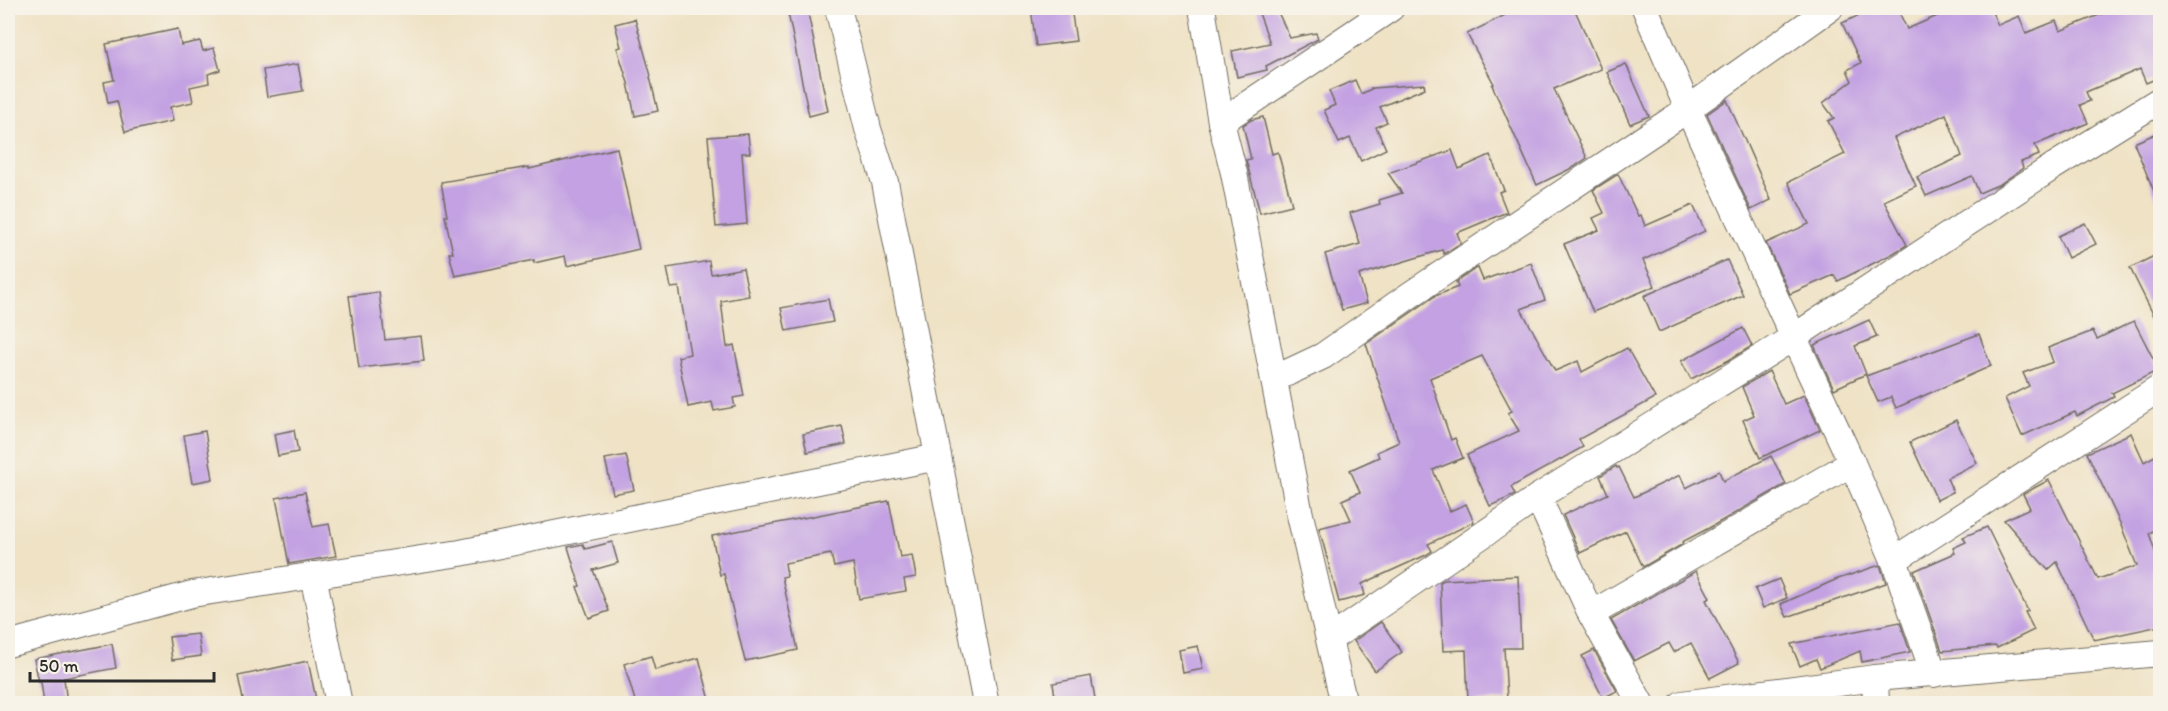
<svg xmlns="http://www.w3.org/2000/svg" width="2168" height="711" font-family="Itim,sans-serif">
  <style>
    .building { fill: #c3a1e2 }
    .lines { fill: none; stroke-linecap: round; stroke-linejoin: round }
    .minor-casing { stroke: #706b61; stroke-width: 28 }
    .minor { stroke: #fff; stroke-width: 26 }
  </style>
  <rect width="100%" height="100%" fill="#f7f3e8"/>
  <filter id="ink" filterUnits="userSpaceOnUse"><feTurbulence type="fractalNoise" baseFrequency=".0167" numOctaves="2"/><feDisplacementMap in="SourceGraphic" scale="12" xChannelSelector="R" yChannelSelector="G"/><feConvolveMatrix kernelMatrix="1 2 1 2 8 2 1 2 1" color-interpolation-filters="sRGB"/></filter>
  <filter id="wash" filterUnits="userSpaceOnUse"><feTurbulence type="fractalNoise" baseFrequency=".008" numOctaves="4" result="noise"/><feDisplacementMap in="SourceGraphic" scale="24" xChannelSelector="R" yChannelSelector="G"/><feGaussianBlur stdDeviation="1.35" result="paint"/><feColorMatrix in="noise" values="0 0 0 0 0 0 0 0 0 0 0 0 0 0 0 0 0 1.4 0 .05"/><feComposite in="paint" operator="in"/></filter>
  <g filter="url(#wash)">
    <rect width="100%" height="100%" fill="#efe2c5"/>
    <g id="blocks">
      <!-- building -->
      <g class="building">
        <polygon points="787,8 807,8 828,111 809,116"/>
        <polygon points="1031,8 1071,8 1076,41 1036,46"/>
        <polygon points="1257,8 1276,8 1290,38 1316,33 1318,39 1266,66 1267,70 1237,77 1232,51 1270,43"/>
        <polygon points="1519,8 1574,8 1601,69 1554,89 1587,158 1574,167 1537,185 1492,85 1494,84 1467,34"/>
        <polygon points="1875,8 1897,8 1907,29 1956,8 1990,8 1998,25 2019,16 2026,33 2056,21 2060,31 2116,8 2160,8 2160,77 2146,83 2140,69 2086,92 2090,101 2080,105 2088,123 2035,145 2039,155 2021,162 2023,168 2000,184 1979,193 1972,176 1926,196 1917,177 1962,156 1946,114 1894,138 1916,186 1884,201 1907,245 1892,254 1838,281 1834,275 1790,294 1766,243 1809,224 1788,182 1845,154 1828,121 1834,118 1823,103 1852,81 1847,70 1861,63 1842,23"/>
        <polygon points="635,19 651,76 650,77 658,111 635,116 628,83 617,48 621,47 615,24"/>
        <polygon points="178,29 181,45 200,41 203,51 214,48 220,70 208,74 209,83 190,87 193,102 170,107 173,121 125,132 117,101 108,103 104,82 114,80 106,44"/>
        <polygon points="298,64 303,91 267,97 263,70"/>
        <polygon points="1626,64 1649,116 1630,124 1607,72"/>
        <polygon points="1355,80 1361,94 1373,88 1424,84 1425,88 1380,107 1387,122 1376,127 1386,149 1361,161 1350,138 1339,143 1324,110 1335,105 1329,91"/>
        <polygon points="1727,100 1771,200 1751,210 1707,114"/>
        <polygon points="1263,117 1272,154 1278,152 1292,205 1260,213 1246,160 1251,159 1243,125 1251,120"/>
        <polygon points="2160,132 2160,206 2134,143"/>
        <polygon points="748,134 750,153 742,153 747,224 716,227 708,137"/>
        <polygon points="617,148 639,249 567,266 565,256 534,263 534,260 455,276 449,253 453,253 445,216 447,216 441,182 529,167 529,169"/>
        <polygon points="1452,150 1459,169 1490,155 1504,190 1499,192 1507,212 1457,233 1461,243 1444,254 1442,250 1359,275 1367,303 1342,310 1325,254 1360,244 1350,213 1380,204 1379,200 1402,193 1388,173"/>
        <polygon points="1618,174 1638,216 1641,215 1645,226 1693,205 1705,231 1643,260 1655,286 1593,312 1564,244 1599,230 1593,218 1604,213 1593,190"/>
        <polygon points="2085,223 2096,244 2068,258 2058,236"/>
        <polygon points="2160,253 2160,328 2130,268"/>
        <polygon points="1727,260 1743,295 1659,332 1644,296"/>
        <polygon points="709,261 711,274 743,268 749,296 721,301 727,347 734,345 744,396 733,398 735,407 714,411 712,402 688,407 678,357 690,354 679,287 671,288 667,268"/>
        <polygon points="1531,263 1545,300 1521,309 1555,371 1578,361 1582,372 1627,348 1655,398 1579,439 1583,447 1511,487 1515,495 1490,506 1467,455 1519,431 1508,413 1512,411 1482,356 1430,378 1451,440 1455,438 1463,458 1433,470 1450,511 1466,504 1474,522 1428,544 1432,551 1426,555 1362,584 1365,595 1339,602 1319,528 1351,520 1342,500 1360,492 1350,470 1379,457 1377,452 1399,442 1366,344 1435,296 1458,287 1456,282 1475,269 1478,268 1483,280"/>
        <polygon points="379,292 385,340 421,336 424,361 359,368 349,296"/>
        <polygon points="828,299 833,322 786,331 781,308"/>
        <polygon points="1869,320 1877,337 1855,346 1866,374 1834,389 1814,345"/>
        <polygon points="2134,321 2159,370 2112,393 2114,397 2077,416 2075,412 2022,436 2005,398 2029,386 2023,373 2053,362 2048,348 2093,331 2097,339"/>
        <polygon points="1743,328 1752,346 1729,360 1691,379 1681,361"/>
        <polygon points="1979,334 1991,366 1896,408 1891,397 1878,402 1866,376"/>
        <polygon points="1769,371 1784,404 1804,395 1820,430 1760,458 1743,420 1754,415 1742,387"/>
        <polygon points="1956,420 1977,463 1947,478 1953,492 1937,500 1910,442"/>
        <polygon points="842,426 846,444 807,452 803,434"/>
        <polygon points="294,430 298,452 278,456 274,434"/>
        <polygon points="205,431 213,479 192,483 184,435"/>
        <polygon points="2131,433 2144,462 2160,453 2160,528 2149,533 2160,566 2160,626 2094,640 2057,562 2048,570 2004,520 2030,508 2023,494 2049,480 2098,579 2137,566 2120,523 2087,453"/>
        <polygon points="626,455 634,490 613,494 605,459"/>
        <polygon points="1771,456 1786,484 1709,528 1682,542 1683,544 1643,567 1626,531 1580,553 1563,515 1608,494 1600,476 1616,466 1617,468 1619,467 1634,497 1680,475 1686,488 1719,471 1723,481"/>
        <polygon points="305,492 313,527 329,524 336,556 289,564 276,498"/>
        <polygon points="889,501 900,557 912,555 916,577 904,579 906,591 859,599 853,563 834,567 831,554 785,563 787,576 782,577 798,650 745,661 724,574 720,575 712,536"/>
        <polygon points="1987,527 2028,611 2025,612 2034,630 1997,648 1995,646 1942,651 1914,571 1955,553 1953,548 1966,542 1963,537"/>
        <polygon points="612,542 618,563 593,570 609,611 589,618 577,587 580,586 568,547 583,544 585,549"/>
        <polygon points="1880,565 1886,583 1787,617 1781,604 1835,580"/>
        <polygon points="1696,571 1710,598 1706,600 1739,663 1710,678 1691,643 1674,652 1669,643 1634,661 1611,620"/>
        <polygon points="1518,576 1521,648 1504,648 1507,699 1468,702 1466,650 1443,651 1440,582 1444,580"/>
        <polygon points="1779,579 1787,598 1763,608 1755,589"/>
        <polygon points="1381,622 1402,652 1375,671 1354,641"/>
        <polygon points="1900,622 1910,652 1862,662 1860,651 1820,668 1816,659 1800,666 1791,644"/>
        <polygon points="198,634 201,656 172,660 169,637"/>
        <polygon points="112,644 116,668 64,678 67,704 44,704 41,682 39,682 34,659"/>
        <polygon points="1198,646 1203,669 1183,673 1179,650"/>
        <polygon points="1594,650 1617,691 1603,698 1582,656"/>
        <polygon points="651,656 655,670 699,658 711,704 636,704 624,664"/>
        <polygon points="308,661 317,704 244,704 238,676"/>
        <polygon points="1091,676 1096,704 1056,704 1053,683"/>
      </g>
    </g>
  </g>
  <g filter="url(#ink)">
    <use href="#blocks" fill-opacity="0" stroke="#706b61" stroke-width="1.5"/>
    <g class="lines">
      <!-- minor casing -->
      <g class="minor-casing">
        <g id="minor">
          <polyline points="838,8 868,129 885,182 986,704"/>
          <polyline points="1202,8 1221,122 1234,173 1300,515 1344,704"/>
          <polyline points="1645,8 1688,109 1852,463 1894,560 1934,674"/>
          <polyline points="1221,122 1391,8"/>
          <polyline points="1274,379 1323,356 1410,295 1688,109 1830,8"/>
          <polyline points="1538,497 1591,614 1641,704"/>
          <polyline points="1894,560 2160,388"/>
          <polyline points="313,575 339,704"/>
          <polyline points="1591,614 1852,463"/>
          <polyline points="1330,639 1538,497 1794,337 2054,166 2160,100"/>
          <polyline points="8,644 192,594 460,553 938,457"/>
          <polyline points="1875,678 1876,704"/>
          <polyline points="1682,704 1875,678 2160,653"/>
        </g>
      </g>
      <!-- minor -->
      <use href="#minor" class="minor"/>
    </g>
  </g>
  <!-- margin -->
  <rect width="2168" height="711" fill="none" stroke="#f7f3e8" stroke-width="30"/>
  <!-- scale -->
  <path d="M30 672v9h184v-9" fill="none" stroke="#2b2b2b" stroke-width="3"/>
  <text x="39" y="672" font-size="18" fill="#2b2b2b" stroke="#f7f3e8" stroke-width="4.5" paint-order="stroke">50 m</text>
</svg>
